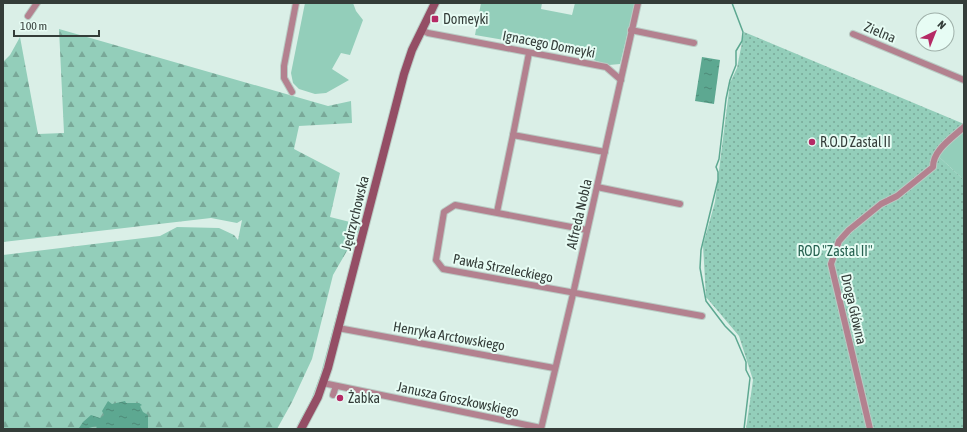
<svg xmlns="http://www.w3.org/2000/svg" width="967" height="432" font-family="'Asap Condensed',sans-serif">
  <style>
    .grass { fill: #93ceba }
    .forest { fill: url(#forest-firs) }
    .park { fill: url(#park-tufts) }
    .garden { fill: url(#garden-dots) }
    .water { fill: url(#water-ripples) }
    .lines { fill: none; stroke-linecap: round; stroke-linejoin: round }
    .stream { stroke: #5da891; stroke-width: 1.5 }
    .minor-casing { stroke: #b9cbc4; stroke-width: 8 }
    .secondary-casing { stroke: #b9cbc4; stroke-width: 10 }
    .minor { stroke: #b3818f; stroke-width: 6 }
    .secondary { stroke: #944e65; stroke-width: 8 }
    .poi-dot { fill: #b52a65; stroke: #e7fcf4; stroke-width: 1.5 }
    .labels { text-anchor: middle; stroke-width: 4; stroke-linejoin: round; paint-order: stroke }
    .poi-label { font-size: 14px; fill: #343d39; stroke: #e7fcf4; text-anchor: start }
    .street-label { font-size: 14px; fill: #343d39; stroke: #e7fcf4 }
    .park-label { font-size: 14px; fill: #276251; stroke: #e7fcf4 }
  </style>
  <defs>
    <pattern id="forest-firs" width="22" height="20" patternUnits="userSpaceOnUse"><rect width="22" height="20" fill="#93ceba"/><path d="M5 1l3.5 6h-7zM16 11l3.5 6h-7z" fill="#79a898"/></pattern>
    <pattern id="park-tufts" width="24" height="20" patternUnits="userSpaceOnUse"><rect width="24" height="20" fill="#93ceba"/><path d="M3 7l-1-3M5 7V3M7 7l1-3M15 17l-1-3M17 17v-4M19 17l1-3" fill="none" stroke="#79a898"/></pattern>
    <pattern id="garden-dots" width="8" height="8" patternUnits="userSpaceOnUse"><rect width="8" height="8" fill="#93ceba"/><path d="M2 2h.1M6 6h.1" fill="none" stroke="#79a898" stroke-width="1.8" stroke-linecap="round"/></pattern>
    <pattern id="water-ripples" width="26" height="14" patternUnits="userSpaceOnUse"><rect width="26" height="14" fill="#5da891"/><path d="M2 4q2-2 4 0t4 0M15 11q2-2 4 0t4 0" fill="none" stroke="#4e8a77"/></pattern>
  </defs>
  <rect width="100%" height="100%" fill="#daefe7"/>
  <!-- grass -->
  <g class="grass">
    <polygon points="305,3 353,3 356,11 363,20 350,55 341,53 332,69 349,80 326,93 315,94 299,89 293,83 291,73"/>
    <polygon points="481,3 542,3 541,9 572,15 575,3 635,3 620,64 609,65 584,57 539,46 475,35"/>
    <polygon points="964,130 964,180 937,155"/>
    <polygon points="354,250 324,367 309,407 295,429 311,400 321,373"/>
  </g>
  <!-- forest -->
  <polygon class="forest" points="59,29 328,106 351,101 352,123 299,126 294,149 340,173 330,217 362,225 333,275 312,359 292,402 277,429 3,429 3,255 160,236 177,227 219,228 234,235 238,240 242,220 237,223 211,218 3,242 3,62 10,55 20,37 38,134 64,133"/>
  <!-- park -->
  <polygon class="park" points="346,222 358,224 355,240 342,237"/>
  <!-- garden -->
  <polygon class="garden" points="744,32 964,124 964,130 937,155 964,180 964,429 746,429 753,380 739,336 706,297 703,245 715,202 730,83 737,68"/>
  <!-- water -->
  <g class="water">
    <polygon points="702,57 720,60 714,104 695,101"/>
    <polygon points="108,401 112,404 125,401 126,403 139,403 142,405 140,406 143,412 148,415 148,429 97,429 96,426 85,429 79,428 83,422 91,415 100,418 104,415 102,411"/>
  </g>
  <g class="lines">
    <!-- stream -->
    <polyline class="stream" points="732,3 743,32 742,41 736,51 736,65 730,80 726,99 719,159 716,167 718,172 718,180 701,250 700,268 706,301 725,326 735,336 746,362 746,370 750,378 744,429"/>
    <!-- minor casing -->
    <g class="minor-casing">
      <g id="minor">
        <polyline points="28,16 37,3"/>
        <polyline points="421,30 428,33 606,67 621,80"/>
        <polyline points="631,30 694,43"/>
        <polyline points="853,34 964,80"/>
        <polyline points="292,92 284,78 284,66 296,3"/>
        <polyline points="513,135 529,53"/>
        <polyline points="597,187 680,204"/>
        <polyline points="497,212 513,135 605,152"/>
        <polyline points="587,230 455,205 444,212 436,260 443,269 702,316"/>
        <polyline points="338,328 554,368"/>
        <polyline points="323,383 541,428"/>
        <polyline points="333,395 336,386"/>
        <polyline points="541,429 573,294 638,3"/>
        <path d="M870,429l-39,-165 8,-23 10,-11 32,-26 16,-8 36,-29c0,-17 19,-29 31,-40"/>
      </g>
    </g>
    <!-- secondary casing -->
    <g class="secondary-casing">
      <polyline id="secondary" points="301,429 318,397 328,368 404,74 412,50 435,3"/>
    </g>
    <!-- minor -->
    <use href="#minor" class="minor"/>
    <!-- secondary -->
    <use href="#secondary" class="secondary"/>
  </g>
  <!-- markers -->
  <g class="poi-dot">
    <rect x="431" y="15" width="8" height="8" rx="2"/>
    <circle cx="812" cy="142" r="4"/>
    <circle cx="340" cy="398" r="4"/>
  </g>
  <g class="labels">
    <!-- poi labels -->
    <g class="poi-label">
      <text x="443" y="24">Domeyki</text>
      <text x="820" y="147">R.O.D Zastal II</text>
      <text x="348" y="403">Żabka</text>
    </g>
    <!-- street labels -->
    <g class="street-label">
      <text transform="translate(880 32) rotate(23)" y="5">Zielna</text>
      <text transform="translate(549 44) rotate(11)" y="5">Ignacego Domeyki</text>
      <text transform="translate(355 213) rotate(-76)" y="5">Jędrzychowska</text>
      <text transform="translate(579 214) rotate(-77)" y="5">Alfreda Nobla</text>
      <text transform="translate(503 268) rotate(11)" y="5">Pawła Strzeleckiego</text>
      <text transform="translate(854 309) rotate(77)" y="5">Droga Główna</text>
      <text transform="translate(449 336) rotate(10)" y="5">Henryka Arctowskiego</text>
      <text transform="translate(458 399) rotate(12)" y="5">Janusza Groszkowskiego</text>
    </g>
    <!-- park labels -->
    <g class="park-label">
      <text x="835" y="256">ROD "Zastal II"</text>
    </g>
  </g>
  <!-- border -->
  <rect width="967" height="432" fill="none" stroke="#343d39" stroke-width="8"/>
  <!-- north arrow -->
  <g transform="translate(935 32) rotate(43)"><circle r="19" fill="#e7fcf4" stroke="#9fb0a9"/>
  <path d="M0-3L7 15L0 10L-7 15Z" fill="#b52a65"/>
  <text y="-6" font-size="11" font-weight="bold" text-anchor="middle" fill="#343d39">N</text>
  </g>
  <!-- scale -->
  <path d="M14 30v6h85v-6" fill="none" stroke="#343d39" stroke-width="2"/>
  <text x="20" y="30" font-size="12" fill="#343d39" stroke="#e7fcf4" stroke-width="3" paint-order="stroke">100 m</text>
</svg>
